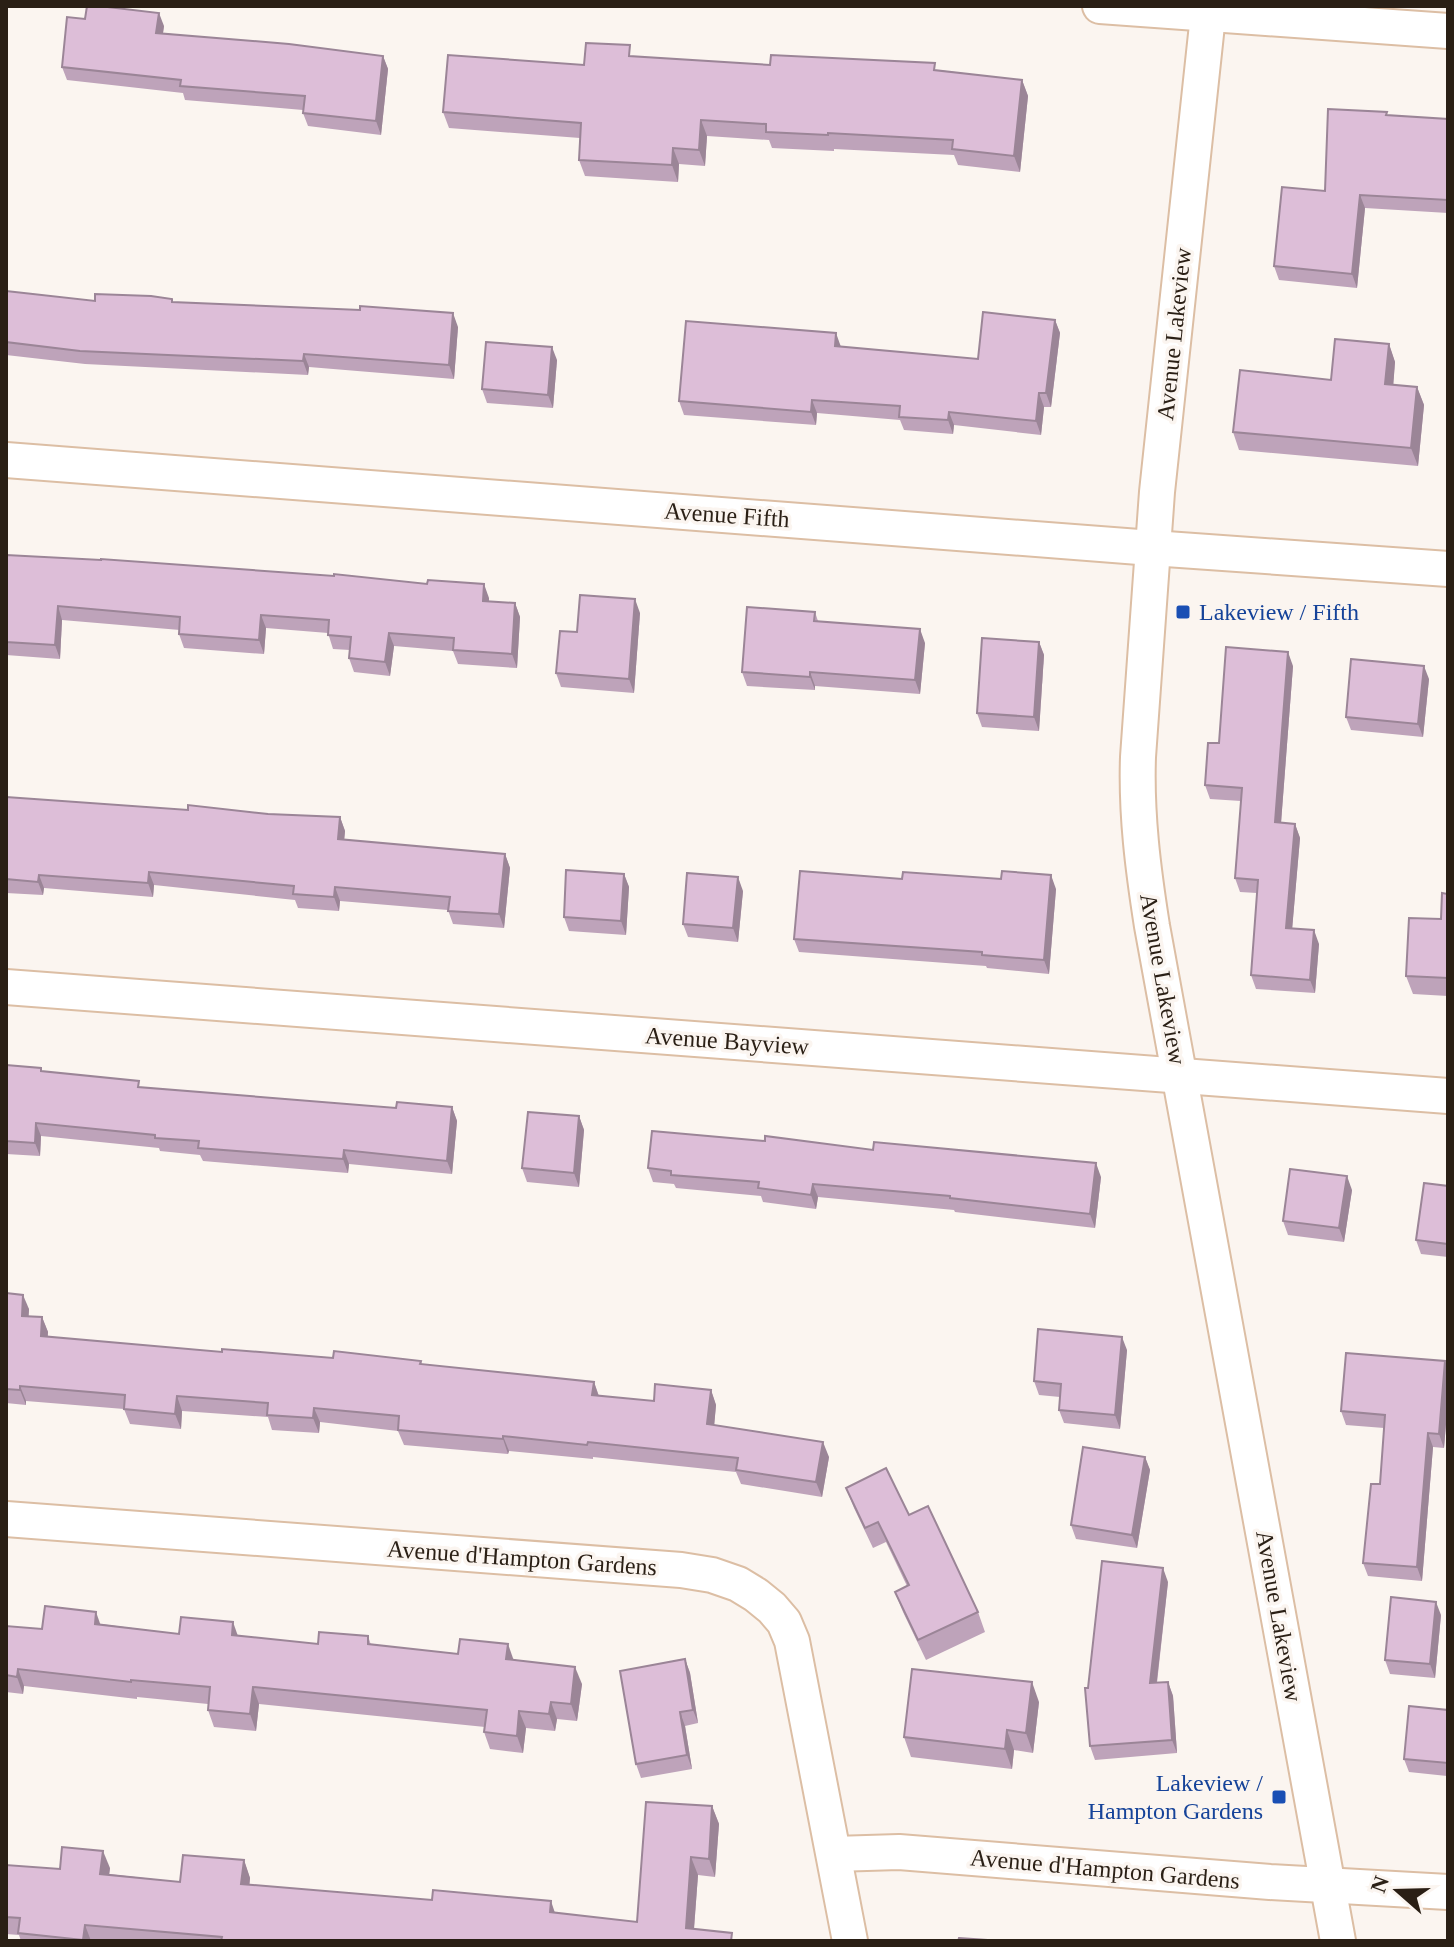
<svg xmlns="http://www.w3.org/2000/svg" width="1454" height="1947" font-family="'Times New Roman',serif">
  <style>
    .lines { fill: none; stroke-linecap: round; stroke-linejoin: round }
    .street-casing { stroke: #dcbea4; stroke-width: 38 }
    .street { stroke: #fff; stroke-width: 34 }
    .wall { fill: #bea3ba }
    .shaded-wall { fill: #9b8597 }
    .building { fill: #ddbed8; stroke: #9b8597; stroke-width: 2 }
    .transit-dot { fill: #1a4fb4; stroke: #fbf5f0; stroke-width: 3 }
    .labels { text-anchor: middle; stroke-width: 7; stroke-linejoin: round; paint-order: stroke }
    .street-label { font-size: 24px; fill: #2a1f15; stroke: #fbf5f0 }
    .transit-label { font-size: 24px; fill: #164399; stroke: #fbf5f0; text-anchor: start }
  </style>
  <rect width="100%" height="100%" fill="#fbf5f0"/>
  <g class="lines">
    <!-- street casing -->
    <g class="street-casing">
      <g id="street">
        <polyline points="1100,6 1448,31"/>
        <path d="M1209,6l-52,486 -19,265c-2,57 5,112 14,169l186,1015"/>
        <polyline points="6,460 1152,548 1448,569"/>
        <polyline points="6,987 1448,1096"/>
        <polyline points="6,1519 681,1570 712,1575 738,1584 756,1595 772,1608 784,1622 792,1641 850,1941"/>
        <polyline points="834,1854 899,1852 1270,1882 1448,1892"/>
      </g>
    </g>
    <!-- street -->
    <use href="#street" class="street"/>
  </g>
  <!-- wall -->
  <g class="wall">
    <polygon points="164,26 163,33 383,56 388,69 381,135 308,126 303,113 303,110 185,100 183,93 67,80 62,67"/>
    <polygon points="634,57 770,65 938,70 1022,80 1028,96 1020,172 958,165 954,155 834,149 834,151 772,148 769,140 707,136 705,166 679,164 678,182 585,176 579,160 580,138 449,128 443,112 584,65"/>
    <polygon points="1388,115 1448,119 1448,213 1365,208 1357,288 1279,280 1274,266 1325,191"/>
    <polygon points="6,291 95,301 173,302 458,327 454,379 309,367 308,375 85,364 6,355"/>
    <polygon points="1055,320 1060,333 1051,407 1044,407 1041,435 954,425 953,434 904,430 900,420 817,413 816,425 684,415 679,401 841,347 978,359"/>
    <polygon points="1389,344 1395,362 1393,385 1417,387 1424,405 1418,466 1239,450 1233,432 1331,380"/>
    <polygon points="557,360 553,408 487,403 482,389"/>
    <polygon points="6,555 489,598 489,602 515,603 520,617 517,668 458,664 453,651 394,646 390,676 354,672 349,658 350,650 333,649 328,633 266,628 264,654 184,648 179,634 180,630 62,620 60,659 6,655"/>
    <polygon points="815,612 818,621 925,643 920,694 815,686 815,690 747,686 742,672"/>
    <polygon points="640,613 634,693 561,687 556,673 577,632"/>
    <polygon points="1039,642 1044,655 1039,731 982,727 977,713"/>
    <polygon points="1293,666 1281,823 1295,824 1300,838 1292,929 1319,944 1315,993 1256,989 1251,975 1257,893 1240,892 1235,878 1241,801 1210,799 1205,785 1219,743"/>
    <polygon points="1429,679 1423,737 1351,730 1346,717"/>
    <polygon points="6,797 188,810 340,817 345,831 344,840 505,854 510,868 504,928 453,924 448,910 340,901 339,911 298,908 295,900 154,885 153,897 44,888 43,895 6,893"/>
    <polygon points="624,874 629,887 626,935 569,931 564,917"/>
    <polygon points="902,879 1056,889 1049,974 987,968 986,966 799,952 794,939"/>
    <polygon points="743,891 738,942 688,937 683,924"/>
    <polygon points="1448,894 1448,996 1413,994 1406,976 1441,919"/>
    <polygon points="6,1065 41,1068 42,1071 141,1087 396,1108 452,1107 457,1121 452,1174 349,1164 348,1173 203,1161 200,1155 160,1151 159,1148 41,1136 40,1156 6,1154"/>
    <polygon points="579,1116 584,1130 579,1187 527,1182 522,1168"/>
    <polygon points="873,1150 1101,1177 1095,1228 955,1212 954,1210 818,1197 816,1209 763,1202 761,1196 676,1188 674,1184 653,1182 648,1168"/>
    <polygon points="1448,1186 1448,1257 1421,1254 1416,1240"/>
    <polygon points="1352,1190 1344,1242 1288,1235 1283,1221"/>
    <polygon points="6,1293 29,1309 28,1316 42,1317 48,1332 47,1337 222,1352 333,1358 421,1361 422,1364 594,1382 599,1396 654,1401 711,1390 716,1405 714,1425 829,1457 822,1497 741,1484 736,1472 593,1457 593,1459 509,1451 508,1454 404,1445 398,1431 320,1422 319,1433 272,1430 268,1417 182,1411 181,1429 130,1424 124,1409 26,1401 26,1405 6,1403"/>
    <polygon points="1127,1350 1120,1429 1064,1423 1059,1410 1060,1397 1039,1395 1034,1381"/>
    <polygon points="1448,1368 1448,1400 1444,1448 1433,1447 1422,1581 1368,1576 1363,1563 1380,1484 1384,1428 1346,1425 1341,1411"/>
    <polygon points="1145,1457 1150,1470 1137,1548 1076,1539 1071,1525"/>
    <polygon points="846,1488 909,1515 978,1612 985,1632 926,1660 903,1612 895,1592 907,1586 886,1542 873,1548 854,1508"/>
    <polygon points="1168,1582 1157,1683 1168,1682 1173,1696 1177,1753 1095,1760 1090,1746"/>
    <polygon points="1441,1615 1435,1678 1390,1674 1385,1660"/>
    <polygon points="101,1624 179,1634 238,1636 318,1644 368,1636 371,1645 514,1659 582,1684 577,1721 557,1719 555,1731 526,1728 523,1753 490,1749 484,1732 485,1727 259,1704 256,1731 214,1727 208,1710 208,1704 137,1697 137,1699 24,1686 23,1694 6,1692 6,1626 42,1629"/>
    <polygon points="685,1659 690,1673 698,1723 685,1726 692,1769 641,1778 636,1764"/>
    <polygon points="1039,1702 1033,1753 1014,1750 1012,1769 911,1757 904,1737"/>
    <polygon points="1448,1710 1448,1780 1447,1776 1409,1772 1404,1759"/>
    <polygon points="712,1806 719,1824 715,1877 698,1875 694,1929 735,1941 21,1941 19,1935 6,1934 6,1865 60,1869 110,1868 109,1874 180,1882 244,1860 250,1878 249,1885 555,1913 637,1922"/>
  </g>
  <!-- shaded-wall -->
  <g class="shaded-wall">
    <polygon points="159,13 164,26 161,46 156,33"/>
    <polygon points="6,29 8,34 6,53"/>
    <polygon points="383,56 388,69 381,135 376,121"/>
    <polygon points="1022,80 1028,96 1020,172 1014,156"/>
    <polygon points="701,120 707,136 705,166 699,150"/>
    <polygon points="673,148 679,164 678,182 672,165"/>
    <polygon points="1360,195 1365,208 1357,288 1352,274"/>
    <polygon points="453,313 458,327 454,379 449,365"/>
    <polygon points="1055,320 1060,333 1051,407 1046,393"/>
    <polygon points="836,333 841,347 835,346"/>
    <polygon points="1389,344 1395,362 1392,402 1385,384"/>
    <polygon points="552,347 557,360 553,408 548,395"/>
    <polygon points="304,354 309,367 308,375 303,361"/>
    <polygon points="1417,387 1424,405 1418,466 1411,448"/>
    <polygon points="1039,393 1044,407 1041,435 1036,421"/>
    <polygon points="812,400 817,413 816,425 811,412"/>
    <polygon points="949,412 954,425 953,434 948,420"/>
    <polygon points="484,584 489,598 488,615 483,601"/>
    <polygon points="635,599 640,613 634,693 629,679"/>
    <polygon points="515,603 520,617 517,668 512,654"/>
    <polygon points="58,606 62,620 60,659 55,645"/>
    <polygon points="261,615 266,628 264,654 259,640"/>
    <polygon points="920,629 925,643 920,694 915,680"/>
    <polygon points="389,633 394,646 390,676 385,662"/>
    <polygon points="1039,642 1044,655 1039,731 1034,717"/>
    <polygon points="1288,652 1293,666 1280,836 1275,822"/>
    <polygon points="1424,666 1429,679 1423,737 1418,724"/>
    <polygon points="810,672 815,686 815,690 810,677"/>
    <polygon points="340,817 345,831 343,853 338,839"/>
    <polygon points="1295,824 1300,838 1291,942 1286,928"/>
    <polygon points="505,854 510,868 504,928 499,914"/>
    <polygon points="149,872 154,885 153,897 148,883"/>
    <polygon points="624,874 629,887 626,935 621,921"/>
    <polygon points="39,875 44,888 43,895 38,882"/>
    <polygon points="1051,875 1056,889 1049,974 1044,960"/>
    <polygon points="738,877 743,891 738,942 733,928"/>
    <polygon points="335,887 340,901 339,911 334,897"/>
    <polygon points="1314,930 1319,944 1315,993 1310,980"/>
    <polygon points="452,1107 457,1121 452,1174 447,1161"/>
    <polygon points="579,1116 584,1130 579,1187 574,1173"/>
    <polygon points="36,1123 41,1136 40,1156 35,1143"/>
    <polygon points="344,1150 349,1164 348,1173 343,1159"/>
    <polygon points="1096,1163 1101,1177 1095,1228 1090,1214"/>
    <polygon points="1347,1176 1352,1190 1344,1242 1339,1228"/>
    <polygon points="813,1184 818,1197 816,1209 811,1195"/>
    <polygon points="23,1295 29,1309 28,1331 22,1316"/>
    <polygon points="42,1317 48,1332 47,1351 41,1336"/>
    <polygon points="1122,1337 1127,1350 1120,1429 1115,1415"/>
    <polygon points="1445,1361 1448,1368 1448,1400 1444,1448 1439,1434"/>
    <polygon points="594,1382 599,1397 592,1395"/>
    <polygon points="20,1386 26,1401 26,1405 20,1390"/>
    <polygon points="711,1390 716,1405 713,1439 707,1424"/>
    <polygon points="177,1396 182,1411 181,1429 175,1414"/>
    <polygon points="314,1408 320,1422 319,1433 313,1418"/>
    <polygon points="1428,1433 1433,1447 1422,1581 1417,1567"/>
    <polygon points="503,1436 509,1451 508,1454 503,1439"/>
    <polygon points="823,1442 829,1457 822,1497 816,1482"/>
    <polygon points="1145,1457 1150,1470 1137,1548 1132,1535"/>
    <polygon points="1163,1568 1168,1582 1155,1697 1150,1683"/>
    <polygon points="1436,1602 1441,1615 1435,1678 1430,1664"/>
    <polygon points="96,1612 102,1629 95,1624"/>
    <polygon points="233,1622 239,1639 232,1635"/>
    <polygon points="508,1644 514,1661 506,1659"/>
    <polygon points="685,1659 690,1673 698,1723 693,1710"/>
    <polygon points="575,1667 582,1684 577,1721 571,1704"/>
    <polygon points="18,1669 24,1686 23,1694 17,1677"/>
    <polygon points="1032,1682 1039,1702 1033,1753 1026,1733"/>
    <polygon points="1168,1682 1173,1696 1177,1753 1172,1740"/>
    <polygon points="253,1687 259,1704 256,1731 250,1714"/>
    <polygon points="551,1702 557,1719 555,1731 549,1714"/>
    <polygon points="519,1711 526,1728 523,1753 517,1736"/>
    <polygon points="680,1712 685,1726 692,1769 687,1755"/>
    <polygon points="1007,1730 1014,1750 1012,1769 1005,1749"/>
    <polygon points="712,1806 719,1824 715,1877 709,1859"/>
    <polygon points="103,1851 110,1868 107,1892 100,1874"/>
    <polygon points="691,1857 698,1875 693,1941 686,1928"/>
    <polygon points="244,1860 250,1878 248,1902 241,1884"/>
    <polygon points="551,1901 557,1919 550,1912"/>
    <polygon points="85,1925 91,1941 84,1941 83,1940"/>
  </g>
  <!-- building -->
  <g class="building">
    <polygon points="87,6 99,6 159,13 156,33 289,44 383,56 376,121 303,113 305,96 180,86 181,80 62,67 67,17 85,19"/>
    <polygon points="586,43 630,45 629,56 770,65 771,55 935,63 934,70 1022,80 1014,156 952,149 953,140 828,133 828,135 766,132 766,124 701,120 699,150 673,148 672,165 579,160 581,123 443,112 448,55 584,65"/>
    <polygon points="1328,109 1387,112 1386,115 1448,119 1448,200 1360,195 1352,274 1274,266 1282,187 1325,191"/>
    <polygon points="6,291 95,301 95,294 151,296 172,299 172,302 360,310 360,306 453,313 449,365 304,354 303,361 80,351 6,342"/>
    <polygon points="983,312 1055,320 1046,393 1039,393 1036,421 949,412 948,420 899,417 900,406 812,400 811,412 679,401 686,321 836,333 835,346 978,359"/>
    <polygon points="1335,339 1389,344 1385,384 1417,387 1411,448 1233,432 1240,370 1331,380"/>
    <polygon points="486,342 552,347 548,395 482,389"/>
    <polygon points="6,555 101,560 101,559 334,576 334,574 427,584 428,580 484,584 483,601 515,603 512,654 453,650 454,638 389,633 385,662 349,658 351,637 328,635 329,620 261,615 259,640 179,634 180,617 58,606 55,645 6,642"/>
    <polygon points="580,595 635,599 629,679 556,673 560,631 577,632"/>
    <polygon points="747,607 815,612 814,621 920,629 915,680 810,672 810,677 742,672"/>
    <polygon points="982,638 1039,642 1034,717 977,713"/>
    <polygon points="1226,647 1288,652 1275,822 1295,824 1286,928 1314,930 1310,980 1251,975 1258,880 1235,878 1242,788 1205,785 1208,743 1219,743"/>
    <polygon points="1351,659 1424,666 1418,724 1346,717"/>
    <polygon points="6,797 188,810 188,805 268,814 340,817 338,839 505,854 499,914 448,911 450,897 335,887 334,897 293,894 294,886 149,872 148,883 39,875 38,882 6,879"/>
    <polygon points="566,870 624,874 621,921 564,917"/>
    <polygon points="800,871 902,879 903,872 1001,879 1002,871 1051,875 1044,960 982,955 982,952 794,939"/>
    <polygon points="687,873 738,877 733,928 683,924"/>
    <polygon points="1442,893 1448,894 1448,978 1406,976 1409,918 1441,919"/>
    <polygon points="6,1065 41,1068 41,1071 139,1081 138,1087 396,1108 397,1102 452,1107 447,1161 344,1150 343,1159 198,1148 199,1141 155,1138 155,1135 36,1123 35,1143 6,1141"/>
    <polygon points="528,1112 579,1116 574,1173 522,1168"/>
    <polygon points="652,1131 765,1141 765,1136 873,1150 874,1142 1096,1163 1090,1214 950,1198 950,1196 813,1184 811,1195 758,1188 759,1182 671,1175 671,1171 648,1168"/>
    <polygon points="1290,1169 1347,1176 1339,1228 1283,1221"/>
    <polygon points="1424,1183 1448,1186 1448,1244 1416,1240"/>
    <polygon points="6,1293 23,1295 22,1316 42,1317 41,1336 222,1352 222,1349 333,1358 334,1351 421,1361 420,1364 594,1382 592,1395 654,1401 655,1384 711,1390 707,1424 823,1442 816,1482 736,1470 738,1458 588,1442 587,1445 503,1436 503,1439 398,1430 399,1416 314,1408 313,1418 267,1415 268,1403 177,1396 175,1414 124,1409 125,1395 20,1386 20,1390 6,1389"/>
    <polygon points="1038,1329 1122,1337 1115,1415 1059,1410 1061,1384 1034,1381"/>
    <polygon points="1346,1353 1445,1361 1439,1434 1428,1433 1417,1567 1363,1563 1371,1484 1380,1484 1385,1415 1341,1411"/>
    <polygon points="1083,1447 1145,1457 1132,1535 1071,1525"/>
    <polygon points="886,1468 909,1515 928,1506 978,1612 918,1640 895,1592 909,1585 878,1522 865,1528 846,1488"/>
    <polygon points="1102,1561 1163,1568 1150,1683 1168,1682 1172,1740 1090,1746 1085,1688 1088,1688"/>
    <polygon points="1391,1597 1436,1602 1430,1664 1385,1660"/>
    <polygon points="45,1606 96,1612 95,1624 179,1634 181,1617 233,1622 232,1635 318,1644 319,1632 368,1636 368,1644 458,1654 460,1639 508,1644 506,1659 575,1667 571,1704 551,1702 549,1714 519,1711 517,1736 484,1732 487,1710 253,1687 250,1714 208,1710 210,1687 131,1680 131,1682 18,1669 17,1677 6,1675 6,1626 42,1629"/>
    <polygon points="685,1659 693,1710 680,1712 687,1755 636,1764 620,1671"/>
    <polygon points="912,1669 1032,1682 1026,1733 1007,1730 1005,1749 904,1737"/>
    <polygon points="1409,1706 1448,1710 1448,1763 1404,1759"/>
    <polygon points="646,1802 712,1806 709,1859 691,1857 686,1928 732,1933 731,1941 221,1941 222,1937 85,1925 83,1940 18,1933 20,1918 6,1917 6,1865 60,1869 62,1847 103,1851 100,1874 180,1882 183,1855 244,1860 241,1884 432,1900 433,1890 551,1901 550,1912 637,1922"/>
    <polygon points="959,1938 1002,1941 958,1941"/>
  </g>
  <!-- markers -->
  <g class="transit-dot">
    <rect x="1175" y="604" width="16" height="16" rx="4"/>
    <rect x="1271" y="1789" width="16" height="16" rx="4"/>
  </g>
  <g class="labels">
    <!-- street labels -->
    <g class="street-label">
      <text transform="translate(1174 334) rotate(-84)" y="8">Avenue Lakeview</text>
      <text transform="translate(727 515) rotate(4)" y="8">Avenue Fifth</text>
      <text transform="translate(1163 979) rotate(80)" y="8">Avenue Lakeview</text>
      <text transform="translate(727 1041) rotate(4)" y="8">Avenue Bayview</text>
      <text transform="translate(522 1558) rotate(4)" y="8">Avenue d'Hampton Gardens</text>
      <text transform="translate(1279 1616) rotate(80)" y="8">Avenue Lakeview</text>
      <text transform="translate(1105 1869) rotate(5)" y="8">Avenue d'Hampton Gardens</text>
    </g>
    <!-- transit labels -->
    <g class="transit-label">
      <text x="1199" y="620">Lakeview / Fifth</text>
      <text x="1263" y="1791" text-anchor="end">Lakeview /<tspan x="1263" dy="28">Hampton Gardens</tspan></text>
    </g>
  </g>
  <!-- border -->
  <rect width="1454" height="1947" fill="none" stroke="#2a1f15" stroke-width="16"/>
  <!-- north arrow -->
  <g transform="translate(1398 1891) rotate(290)" stroke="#fbf5f0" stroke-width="6" paint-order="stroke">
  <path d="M0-6L14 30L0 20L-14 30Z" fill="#2a1f15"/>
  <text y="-12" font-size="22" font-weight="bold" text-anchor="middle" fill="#2a1f15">N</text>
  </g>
</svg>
